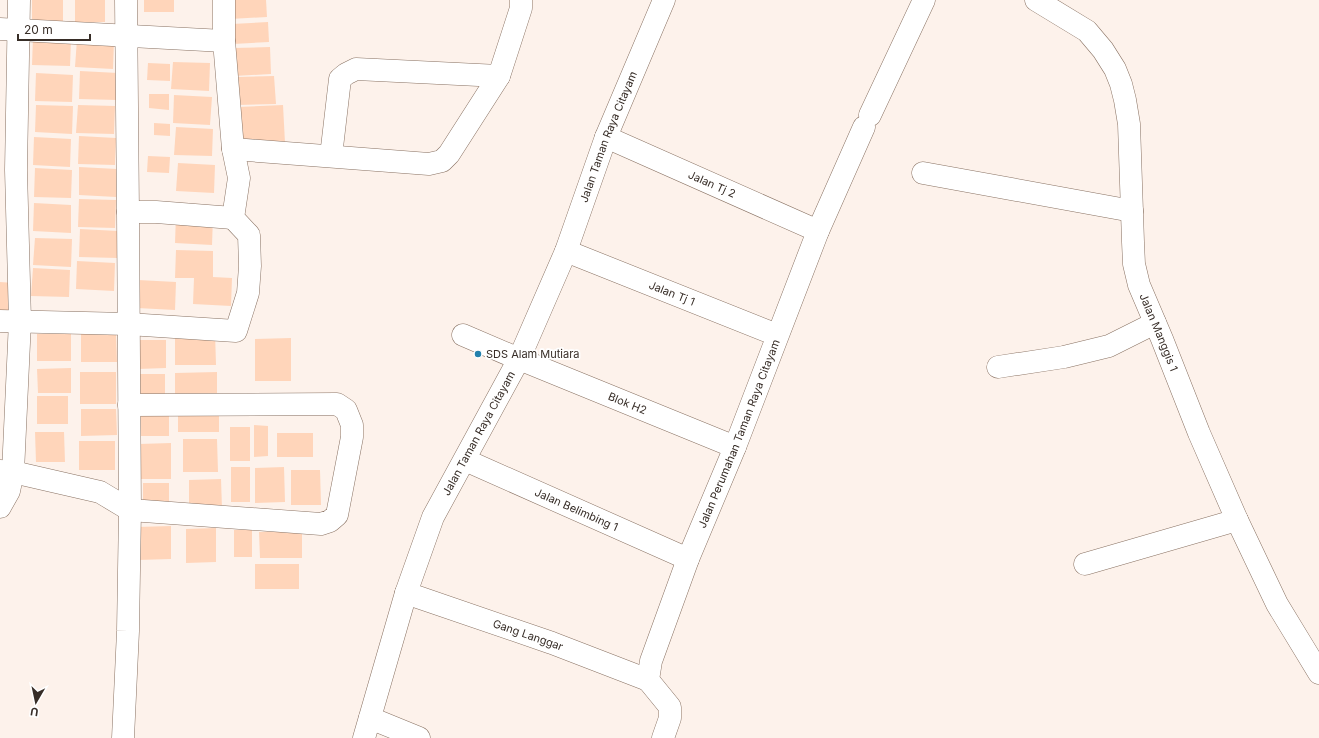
<svg xmlns="http://www.w3.org/2000/svg" width="1319" height="738" font-family="Inter,sans-serif">
  <style>
    .building { fill: #ffd5ba }
    .lines { fill: none; stroke-linecap: round; stroke-linejoin: round }
    .minor-casing { stroke: #897263; stroke-width: 23 }
    .minor { stroke: #fff; stroke-width: 22 }
    .poi-dot { fill: #2381ad; stroke: #fff; stroke-width: 1.5 }
    .labels { text-anchor: middle; stroke-width: 3.5; stroke-linejoin: round; paint-order: stroke }
    .street-label { font-size: 11px; fill: #372d27; stroke: #fff }
    .poi-label { font-size: 11px; fill: #372d27; stroke: #fff; text-anchor: start }
  </style>
  <rect width="100%" height="100%" fill="#fdf2eb"/>
  <!-- building -->
  <g class="building">
    <rect x="32" y="0" width="31" height="26"/>
    <rect x="75" y="0" width="30" height="22"/>
    <rect x="144" y="0" width="30" height="12"/>
    <polygon points="229,0 266,0 267,17 230,19"/>
    <polygon points="268,22 269,42 233,44 232,24"/>
    <polygon points="33,37 71,39 70,66 32,65"/>
    <polygon points="77,39 114,41 113,69 75,67"/>
    <polygon points="270,47 271,74 234,76 233,48"/>
    <polygon points="173,62 210,63 209,91 171,89"/>
    <polygon points="148,63 170,64 170,81 147,80"/>
    <polygon points="80,71 118,73 117,100 79,99"/>
    <polygon points="36,73 73,75 72,102 35,101"/>
    <polygon points="274,76 276,104 238,105 237,77"/>
    <polygon points="149,94 169,94 169,110 149,108"/>
    <polygon points="174,95 212,97 210,125 173,123"/>
    <polygon points="36,105 73,106 72,134 35,132"/>
    <polygon points="78,105 115,106 114,134 76,133"/>
    <polygon points="283,105 285,143 240,145 238,107"/>
    <polygon points="154,123 170,124 170,136 154,135"/>
    <polygon points="176,127 213,129 212,156 174,155"/>
    <polygon points="79,136 116,138 115,165 78,164"/>
    <polygon points="34,137 71,139 70,167 33,165"/>
    <polygon points="148,156 170,157 169,173 147,172"/>
    <polygon points="178,163 215,165 214,193 176,191"/>
    <polygon points="79,167 117,169 116,197 79,195"/>
    <polygon points="35,168 72,170 71,198 34,197"/>
    <polygon points="79,199 116,200 115,228 78,227"/>
    <polygon points="34,203 71,205 71,233 33,231"/>
    <polygon points="176,215 213,217 212,245 175,243"/>
    <polygon points="80,229 118,231 117,258 79,257"/>
    <polygon points="35,238 72,239 71,267 33,265"/>
    <polygon points="176,250 213,251 213,277 232,278 231,306 193,304 194,278 175,278"/>
    <polygon points="77,261 115,263 114,291 76,289"/>
    <polygon points="33,268 70,270 69,297 31,296"/>
    <polygon points="138,280 176,282 175,310 137,308"/>
    <polygon points="0,282 14,283 13,310 0,310"/>
    <polygon points="215,333 216,365 175,365 175,334"/>
    <rect x="37" y="334" width="34" height="27"/>
    <polygon points="81,334 116,334 117,362 81,362"/>
    <polygon points="291,338 291,381 255,381 255,339"/>
    <polygon points="138,340 166,340 166,368 138,369"/>
    <polygon points="71,368 71,393 38,393 37,369"/>
    <rect x="80" y="372" width="36" height="32"/>
    <polygon points="217,372 217,397 175,398 175,373"/>
    <polygon points="139,374 165,374 165,399 139,400"/>
    <rect x="37" y="396" width="31" height="28"/>
    <rect x="178" y="405" width="41" height="27"/>
    <polygon points="81,409 116,409 117,435 81,436"/>
    <rect x="138" y="409" width="31" height="27"/>
    <polygon points="254,425 268,426 268,456 254,457"/>
    <rect x="230" y="427" width="20" height="34"/>
    <polygon points="35,432 64,432 65,462 36,462"/>
    <rect x="277" y="433" width="36" height="24"/>
    <polygon points="183,439 217,439 218,472 183,472"/>
    <rect x="79" y="441" width="36" height="29"/>
    <polygon points="171,443 171,479 139,479 139,444"/>
    <rect x="231" y="467" width="19" height="35"/>
    <polygon points="284,467 285,502 255,503 255,468"/>
    <polygon points="291,470 320,470 321,505 291,505"/>
    <polygon points="221,479 222,509 189,509 189,480"/>
    <rect x="143" y="483" width="26" height="23"/>
    <polygon points="171,526 171,559 138,560 137,527"/>
    <polygon points="216,528 216,562 186,563 186,529"/>
    <rect x="234" y="530" width="18" height="27"/>
    <polygon points="302,531 302,558 260,558 259,532"/>
    <rect x="255" y="564" width="44" height="25"/>
  </g>
  <g class="lines">
    <!-- minor casing -->
    <g class="minor-casing">
      <g id="minor">
        <polyline points="126,0 128,212"/>
        <path id="s1" d="M1036,0l51,31 16,19 12,19 6,15 4,16 4,24 4,118 1,22 5,21 23,54 37,94 38,87 40,84 42,69"/>
        <polyline points="0,29 224,41"/>
        <polyline points="870,115 924,0"/>
        <path id="s2" d="M606,137l212,94"/>
        <polyline points="233,149 429,164 442,161 449,154 499,76 521,8 521,0"/>
        <polyline points="331,156 340,79 346,74 356,69 499,76"/>
        <polyline points="923,173 1132,211"/>
        <path id="s3" d="M566,251l211,84"/>
        <polyline points="0,321 128,324 236,331 248,293 250,266 249,235 233,218 239,178 233,149 224,41 224,0"/>
        <path id="s4" d="M463,335l56,24 216,88"/>
        <polyline points="998,367 1064,357 1109,346 1155,323"/>
        <path id="s5" d="M465,460l223,99"/>
        <polyline points="0,471 13,472 100,492 130,510 321,524 330,521 337,515 352,437 352,425 346,410 337,404 129,405"/>
        <polyline points="0,507 9,491 13,472 20,321 16,170 19,0"/>
        <polyline points="1085,564 1237,520"/>
        <path id="s6" d="M406,593l146,50 96,37"/>
        <polyline points="370,718 419,738"/>
        <polyline points="123,738 128,631 130,510 128,212 156,212 233,218"/>
        <path id="s7" d="M364,738l42,-145 27,-76 86,-158 47,-108 40,-114 58,-137"/>
        <path id="s8" d="M663,738l7,-20v-11l-22,-27 3,-19 37,-102 47,-112 83,-216 46,-104"/>
      </g>
    </g>
    <!-- minor -->
    <use href="#minor" class="minor"/>
  </g>
  <!-- markers -->
  <circle class="poi-dot" cx="478" cy="354" r="4"/>
  <g class="labels">
    <!-- street labels -->
    <g class="street-label">
      <text dy="4" stroke="none"><textPath href="#s7" startOffset="651">Jalan Taman Raya Citayam</textPath></text>
      <text dy="4" stroke="none"><textPath href="#s2" startOffset="116">Jalan Tj 2</textPath></text>
      <text dy="4" stroke="none"><textPath href="#s3" startOffset="114">Jalan Tj 1</textPath></text>
      <text dy="4" stroke="none"><textPath href="#s1" startOffset="377">Jalan Manggis 1</textPath></text>
      <text dy="4" stroke="none"><textPath href="#s4" startOffset="178">Blok H2</textPath></text>
      <text dy="4" stroke="none"><textPath href="#s7" startOffset="327">Jalan Taman Raya Citayam</textPath></text>
      <text dy="4" stroke="none"><textPath href="#s8" startOffset="330">Jalan Perumahan Taman Raya Citayam</textPath></text>
      <text dy="4" stroke="none"><textPath href="#s5" startOffset="122">Jalan Belimbing 1</textPath></text>
      <text dy="4" stroke="none"><textPath href="#s6" startOffset="129">Gang Langgar</textPath></text>
    </g>
    <!-- poi labels -->
    <g class="poi-label">
      <text x="486" y="358">SDS Alam Mutiara</text>
    </g>
  </g>
  <!-- north arrow -->
  <g transform="translate(36 702) rotate(189)" stroke="#ffffff" stroke-width="3" paint-order="stroke">
  <path d="M0-3L7 15L0 10L-7 15Z" fill="#372d27"/>
  <text y="-6" font-size="11" font-weight="bold" text-anchor="middle" fill="#372d27">U</text>
  </g>
  <!-- scale -->
  <path d="M18 34v6h72v-6" fill="none" stroke="#372d27" stroke-width="2"/>
  <text x="24" y="34" font-size="12" fill="#372d27" stroke="#ffffff" stroke-width="3" paint-order="stroke">20 m</text>
</svg>
